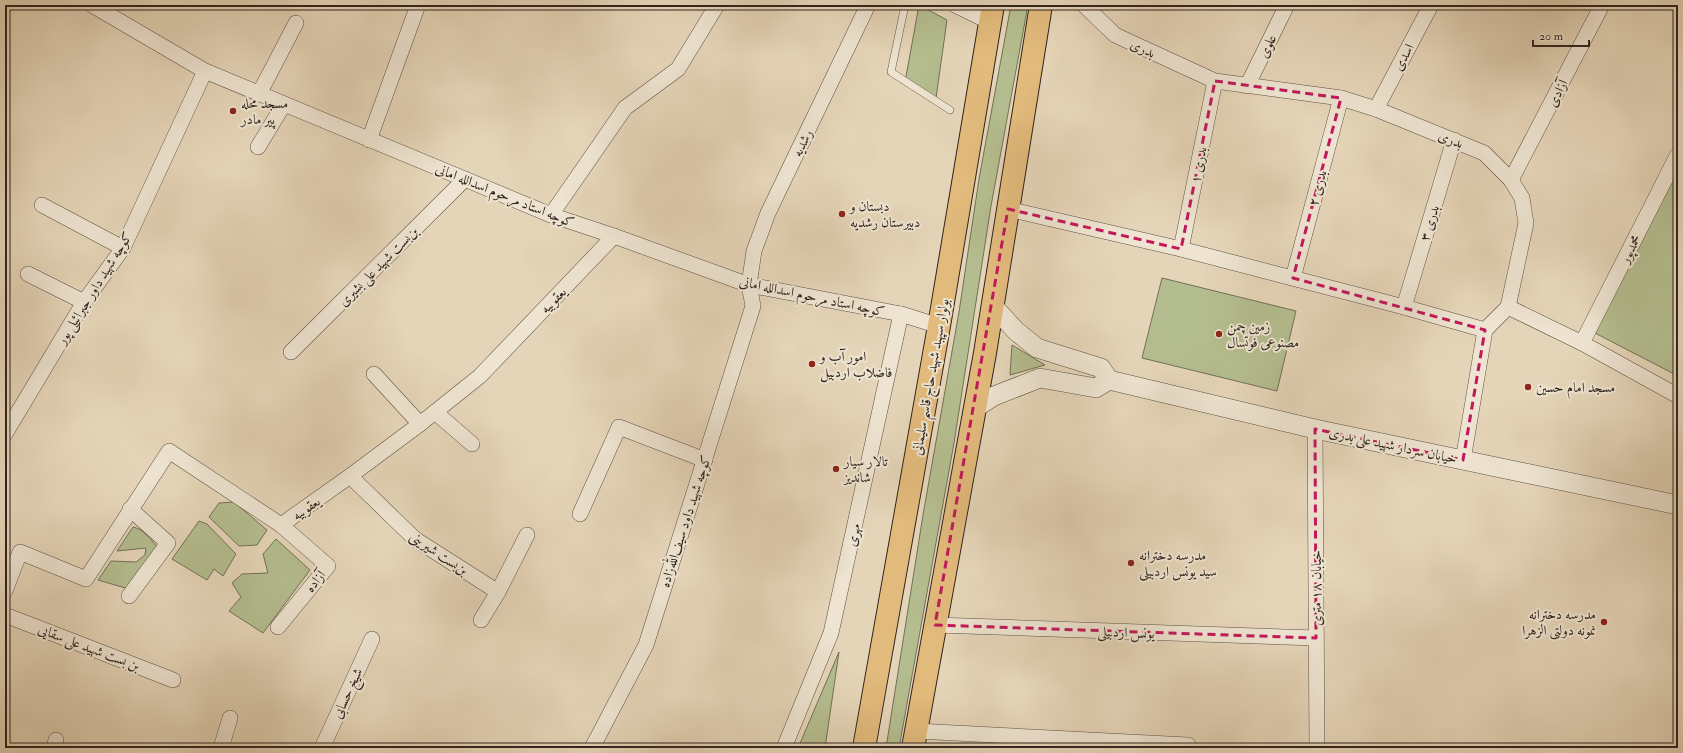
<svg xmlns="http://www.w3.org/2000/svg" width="1683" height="753" font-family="'IM FELL Double Pica',Amiri,serif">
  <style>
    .green { fill: #b4bd8f; stroke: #727056 }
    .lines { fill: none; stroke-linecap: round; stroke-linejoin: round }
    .service-casing { stroke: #5d5044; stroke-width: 8 }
    .minor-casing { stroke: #5d5044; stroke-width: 16 }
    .tertiary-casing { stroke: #5d5044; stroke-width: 20 }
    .primary-casing { stroke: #30241e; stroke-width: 24 }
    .service { stroke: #eee4d1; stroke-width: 7 }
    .minor { stroke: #eee4d1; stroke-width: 15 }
    .tertiary { stroke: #eee4d1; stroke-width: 19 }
    .primary { stroke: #e2ba7c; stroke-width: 22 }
    .marked { fill: none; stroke: #c2185b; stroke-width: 3; stroke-dasharray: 8 5; stroke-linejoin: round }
    .poi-dot { fill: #8f2418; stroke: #eee4d1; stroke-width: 1.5 }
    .labels { text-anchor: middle; stroke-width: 4; stroke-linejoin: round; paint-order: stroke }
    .street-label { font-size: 14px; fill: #30241e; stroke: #eee4d1 }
    .poi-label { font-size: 14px; fill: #30241e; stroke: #eee4d1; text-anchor: start }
  </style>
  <rect width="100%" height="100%" fill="#e5d5b8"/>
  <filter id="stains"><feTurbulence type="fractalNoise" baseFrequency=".005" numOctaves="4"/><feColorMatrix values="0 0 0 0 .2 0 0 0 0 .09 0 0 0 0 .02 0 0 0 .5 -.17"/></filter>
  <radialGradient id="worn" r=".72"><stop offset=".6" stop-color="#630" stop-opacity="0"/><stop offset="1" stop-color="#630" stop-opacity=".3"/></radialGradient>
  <!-- green -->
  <g class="green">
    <polygon points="919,5 947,20 936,98 905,82"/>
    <polygon points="1011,5 1028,5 991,206 954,443 899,748 886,748 923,515 959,312 979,179"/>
    <polygon points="1678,167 1678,376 1595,333"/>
    <polygon points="1162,278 1296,311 1277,391 1142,358"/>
    <polygon points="1012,345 1045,365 1010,375"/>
    <polygon points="234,502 267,530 257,545 239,546 209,517 219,503"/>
    <polygon points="199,521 207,524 236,554 223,576 214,569 207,580 172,559"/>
    <path d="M133,527c11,2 18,13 26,22l-30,40 -31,-9 13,-19 25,1 9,-7 1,-7 -29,3z"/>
    <polygon points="276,539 310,570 263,633 229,611 241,597 232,583 242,574 268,573 263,554"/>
    <polygon points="839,652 825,748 798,748"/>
  </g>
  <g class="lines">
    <!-- service casing -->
    <g class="service-casing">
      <polyline id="service" points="905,5 891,72 950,110"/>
    </g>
    <!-- minor casing -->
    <g class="minor-casing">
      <g id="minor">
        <polyline points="92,5 205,71 551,215 614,236 749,285 901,314 939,326"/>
        <polyline points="955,5 990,22"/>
        <polyline points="1084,5 1115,35 1215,81 1341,98 1376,109 1484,153 1511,180 1522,198 1526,223 1508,307 1582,343 1678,396"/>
        <polyline points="1247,86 1287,5"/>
        <polyline points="259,94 296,23"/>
        <polyline points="1376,109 1431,5"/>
        <polyline points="369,140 418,5"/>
        <polyline points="258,147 284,104"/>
        <polyline points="1511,180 1602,5"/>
        <polyline points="42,205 123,248"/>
        <polyline points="1008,209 1181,249 1404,307 1485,330"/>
        <polyline points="551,215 625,108 678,69 717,5"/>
        <polyline points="1181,249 1215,81"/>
        <polyline points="28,274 84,302"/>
        <polyline points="1293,278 1341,98"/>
        <polyline points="1404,307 1454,140"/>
        <polyline points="1582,343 1678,154"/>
        <polyline points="291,352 465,179"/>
        <polyline points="374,374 420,424"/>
        <polyline points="435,412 472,444"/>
        <polyline points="1315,429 1317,748"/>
        <polyline points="5,434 84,302 123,248 205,71"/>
        <polyline points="1463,460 1485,330 1508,307"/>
        <polyline points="350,476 415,539 498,592"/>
        <polyline points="580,514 619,427 705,460"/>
        <polyline points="5,591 20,552 86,579 169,451 281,525 350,476 420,424 480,376 614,236"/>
        <polyline points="129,596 168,543 130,509"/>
        <polyline points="5,615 173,680"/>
        <polyline points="481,620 498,592 527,535"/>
        <polyline points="935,625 1316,638"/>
        <polyline points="278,627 328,566 281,525"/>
        <polyline points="916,731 1188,745 1188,748"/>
        <polyline points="54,748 56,740"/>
        <polyline points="221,748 230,718"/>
        <polyline points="322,748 372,639"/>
        <polyline points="592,748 646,645 753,306 749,285 754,251 768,213 868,5"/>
        <polyline points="784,748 831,633 901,314"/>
      </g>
    </g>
    <!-- tertiary casing -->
    <g class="tertiary-casing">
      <g id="tertiary">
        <polyline points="993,306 1016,331 1037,348 1101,368 1109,380 1315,429 1678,505"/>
        <polyline points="975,408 994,396 1040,378 1096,388 1109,380"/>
      </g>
    </g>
    <!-- primary casing -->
    <g class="primary-casing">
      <g id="primary">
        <polyline points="864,748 939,326 993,5"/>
        <polyline points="913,748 985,353 1041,5"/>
      </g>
    </g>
    <!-- service -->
    <use href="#service" class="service"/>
    <!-- minor -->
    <use href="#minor" class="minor"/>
    <!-- tertiary -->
    <use href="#tertiary" class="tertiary"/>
    <!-- primary -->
    <use href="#primary" class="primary"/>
  </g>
  <!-- marked area -->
  <path class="marked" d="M1215,81l126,17 -48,180 192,52 -22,130 -148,-31 1,209 -381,-13 73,-416 173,40z"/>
  <!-- markers -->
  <g class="poi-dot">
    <circle cx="233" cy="111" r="4"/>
    <circle cx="842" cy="214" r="4"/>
    <circle cx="1219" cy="334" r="4"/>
    <circle cx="812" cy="364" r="4"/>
    <circle cx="1528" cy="387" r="4"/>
    <circle cx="836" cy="469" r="4"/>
    <circle cx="1131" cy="563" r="4"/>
    <circle cx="1604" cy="622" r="4"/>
  </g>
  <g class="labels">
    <!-- street labels -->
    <g class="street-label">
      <text transform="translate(1267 46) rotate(-64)" y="5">علوی</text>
      <text transform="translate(1143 48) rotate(25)" y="5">بدری</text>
      <text transform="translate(1403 57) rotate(-62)" y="5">اسدی</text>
      <text transform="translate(1557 93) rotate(-63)" y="5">آزادی</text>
      <text transform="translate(1451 139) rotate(22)" y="5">بدری</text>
      <text transform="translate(802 143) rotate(-64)" y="5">رشدیه</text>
      <text transform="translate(1198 165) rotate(-79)" y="5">بدری ۱</text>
      <text transform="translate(1317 188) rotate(-75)" y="5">بدری ۲</text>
      <text transform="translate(505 195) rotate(22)" y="5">کوچه استاد مرحوم اسدالله امانی</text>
      <text transform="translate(1429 223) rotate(-73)" y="5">بدری ۳</text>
      <text transform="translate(1630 249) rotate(-63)" y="5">محمدپور</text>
      <text transform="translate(378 266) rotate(-45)" y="5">بن‌بست شهید علی بشیری</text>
      <text transform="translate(94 288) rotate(-58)" y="5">کوچه شهید داور جبرائیلی پور</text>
      <text transform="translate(812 296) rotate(12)" y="5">کوچه استاد مرحوم اسدالله امانی</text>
      <text transform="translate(553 300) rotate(-46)" y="5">یعقوبیه</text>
      <text transform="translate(930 377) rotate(-80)" y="5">بولوار سپهبد شهید حاج قاسم سلیمانی</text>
      <text transform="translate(1393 445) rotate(12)" y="5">خیابان سردار شهید علی بدری</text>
      <text transform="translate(306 508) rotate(-35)" y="5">یعقوبیه</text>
      <text transform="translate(685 521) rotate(-72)" y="5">کوچه شهید داود سیف‌الله‌زاده</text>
      <text transform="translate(853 535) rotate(-78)" y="5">مهری</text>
      <text transform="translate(439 553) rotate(34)" y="5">بن‌بست شیرینی</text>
      <text transform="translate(315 581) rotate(-51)" y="5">آزاده</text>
      <text transform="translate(1316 588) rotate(-90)" y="5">خیابان ۱۸ متری</text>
      <text transform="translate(1126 632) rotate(2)" y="5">یونس اردبیلی</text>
      <text transform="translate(89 647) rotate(21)" y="5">بن بست شهید علی سقایی</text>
      <text transform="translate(347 693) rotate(-65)" y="5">شیخ حسابی</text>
    </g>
    <!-- poi labels -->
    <g class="poi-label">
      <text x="241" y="108">مسجد محله<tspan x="241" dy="16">پیر مادر</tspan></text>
      <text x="850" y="211">دبستان و<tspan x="850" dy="16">دبیرستان رشدیه</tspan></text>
      <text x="1227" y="331">زمین چمن<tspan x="1227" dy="16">مصنوعی فوتسال</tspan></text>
      <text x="820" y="361">امور آب و<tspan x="820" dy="16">فاضلاب اردبیل</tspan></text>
      <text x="1536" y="392">مسجد امام حسین</text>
      <text x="844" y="466">تالار سیار<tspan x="844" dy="16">شاندیز</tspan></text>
      <text x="1139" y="560">مدرسه دخترانه<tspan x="1139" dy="16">سید یونس اردبیلی</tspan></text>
      <text x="1596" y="619" text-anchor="end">مدرسه دخترانه<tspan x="1596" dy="16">نمونه دولتی الزهرا</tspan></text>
    </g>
  </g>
  <!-- margin -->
  <rect width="1683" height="753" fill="none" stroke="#e5d5b8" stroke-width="20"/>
  <rect x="6" y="6" width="1671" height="741" fill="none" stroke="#30241e" stroke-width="2"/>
  <rect x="10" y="10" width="1663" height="733" fill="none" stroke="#30241e"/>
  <!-- scale -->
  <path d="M1533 40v6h56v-6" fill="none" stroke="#30241e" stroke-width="2"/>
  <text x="1539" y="40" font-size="12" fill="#30241e" stroke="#eee4d1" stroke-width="3" paint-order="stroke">20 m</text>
  <rect width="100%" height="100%" filter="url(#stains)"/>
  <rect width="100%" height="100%" fill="url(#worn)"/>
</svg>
